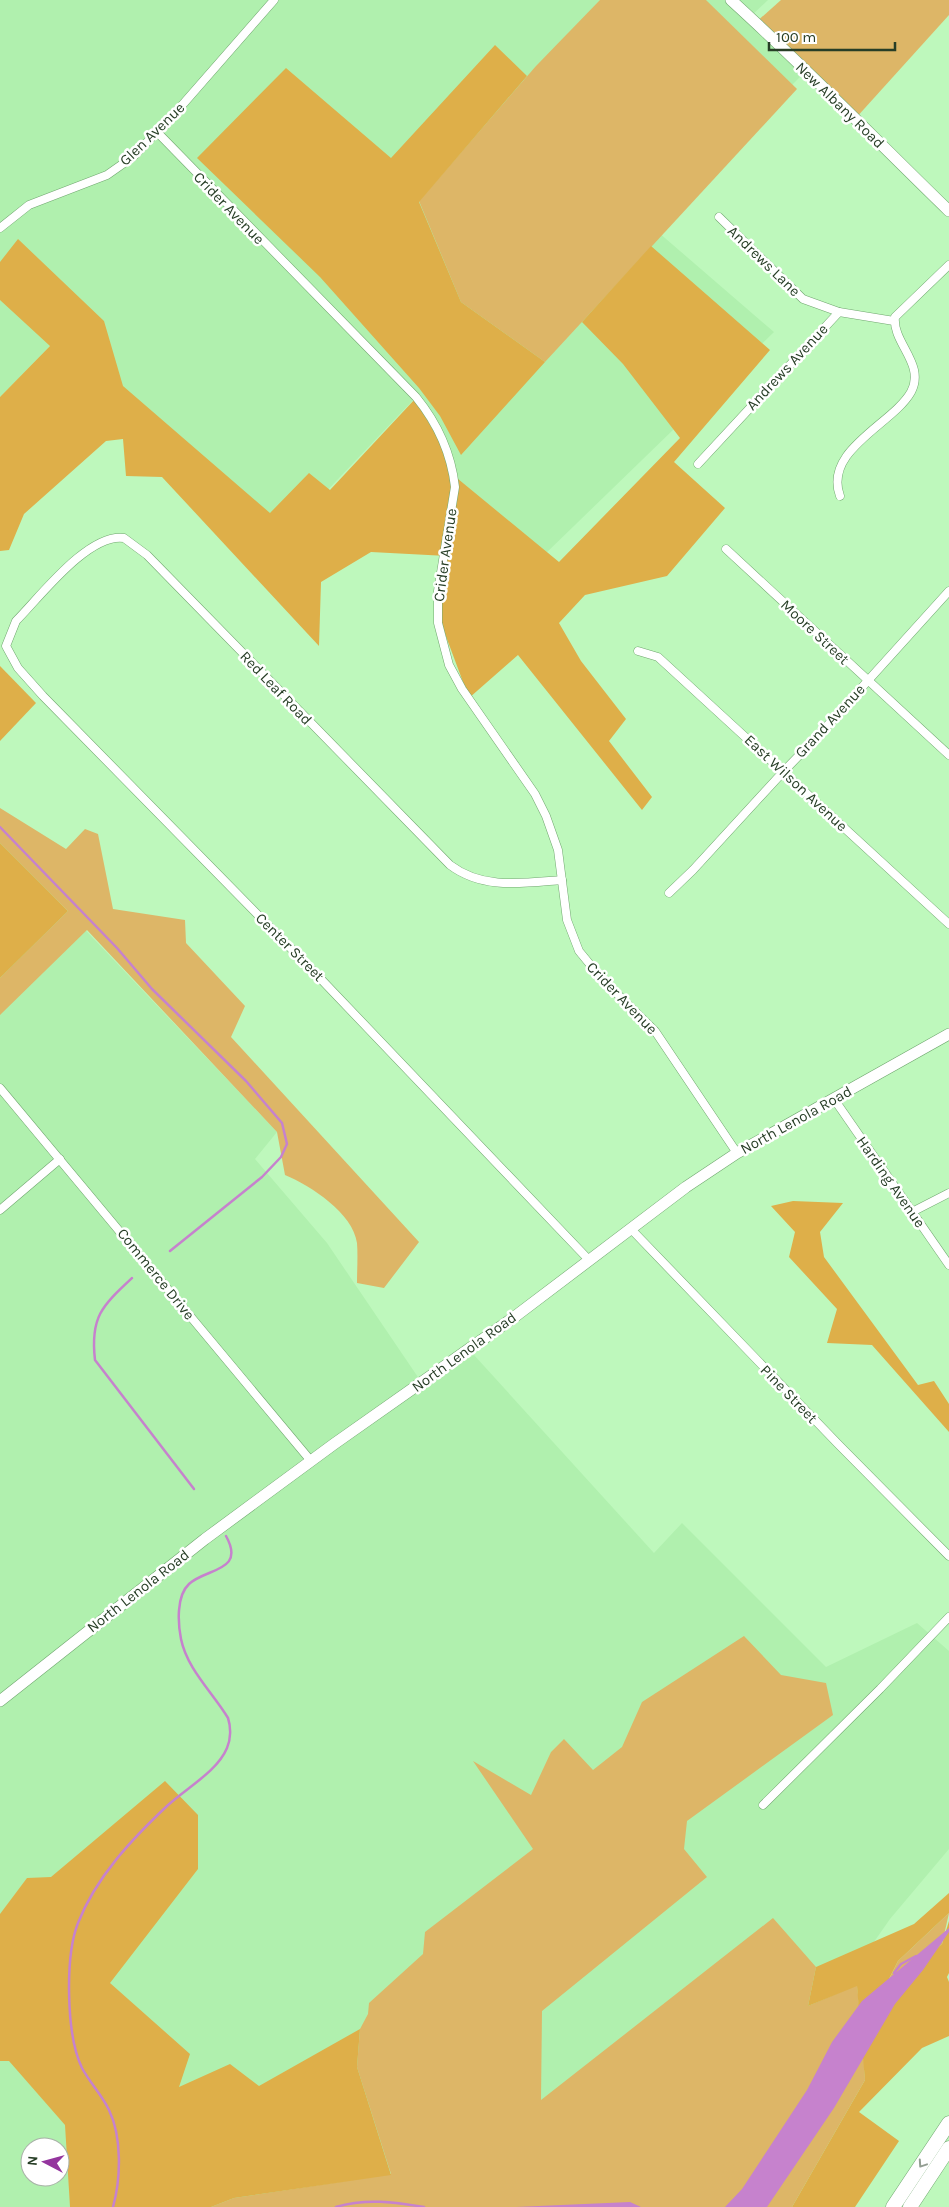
<svg xmlns="http://www.w3.org/2000/svg" width="949" height="2207" font-family="Karla,sans-serif">
  <style>
    .built { fill: #b0f0ae; fill-rule: evenodd }
    .green { fill: #ddb667 }
    .forest { fill: #deaf49 }
    .water { fill: #c682cd }
    .lines { fill: none; stroke-linecap: round; stroke-linejoin: round }
    .stream { stroke: #c682cd; stroke-width: 2.5 }
    .street-casing { stroke: #70a76f; stroke-width: 9 }
    .secondary-casing { stroke: #70a76f; stroke-width: 12 }
    .highway-casing { stroke: #70a76f; stroke-width: 15 }
    .street { stroke: #fff; stroke-width: 8 }
    .secondary { stroke: #fff; stroke-width: 11 }
    .highway { stroke: #fff; stroke-width: 14 }
    .oneway { stroke: #939e92 }
    .labels { text-anchor: middle; stroke-width: 5; stroke-linejoin: round; paint-order: stroke }
    .street-label { font-size: 15px; fill: #273e26; stroke: #fff }
  </style>
  <rect width="100%" height="100%" fill="#bef8bc"/>
  <!-- built -->
  <g class="built">
    <polygon points="0,0 768,0 751,16 807,70 651,226 774,332 510,588 446,537 446,446 416,397 283,537 50,346 0,397"/>
    <path d="M0,840l277,292 -22,27 72,84 97,143 50,-31 180,198 28,-30 144,144 91,-44 32,28v198l-59,70 -49,70 -41,79 -372,101 -108,7 -81,31h-239zM30,2147h30v30h-30z"/>
  </g>
  <!-- green -->
  <g class="green">
    <polygon points="600,0 706,0 797,89 545,362 461,302 419,201 536,66"/>
    <polygon points="781,0 949,0 949,15 855,119 754,24"/>
    <path d="M0,808l66,41 19,-20 13,5 15,75 72,11 1,23 59,63 -14,31 188,205 -35,46 -27,-5c0,-13 1,-27 0,-40 -4,-30 -46,-57 -72,-68l-8,-43 -190,-202 -87,85v-37l68,-67 -68,-68z"/>
    <polygon points="744,1636 781,1675 826,1683 833,1715 687,1821 684,1849 707,1877 542,2011 541,2100 773,1918 816,1967 808,2006 857,1985 862,2034 898,1961 949,1913 942,1944 899,1980 863,2047 865,2080 792,2207 211,2207 234,2198 391,2174 357,2067 360,2029 368,2014 369,2003 423,1954 425,1932 533,1849 473,1761 531,1795 551,1752 564,1739 593,1770 622,1747 642,1702"/>
  </g>
  <!-- forest -->
  <g class="forest">
    <polygon points="495,45 527,76 419,202 461,302 545,362 461,455 440,416 419,388 320,277 197,158 286,68 391,158"/>
    <polygon points="18,239 104,321 123,386 270,513 309,473 330,490 415,399 450,459 452,474 559,562 680,438 623,364 582,322 651,246 770,350 674,462 725,508 667,576 585,595 559,623 581,661 626,719 609,741 652,797 642,810 518,655 469,698 438,615 447,556 371,552 321,582 319,646 162,477 126,476 123,439 106,441 24,514 9,550 0,551 0,397 50,346 0,300 0,262"/>
    <polygon points="0,666 36,703 0,741"/>
    <polygon points="0,843 68,911 0,978"/>
    <polygon points="793,1201 843,1203 820,1232 824,1257 918,1385 934,1381 949,1404 949,1432 872,1345 827,1343 837,1309 789,1257 795,1232 771,1206"/>
    <polygon points="165,1781 198,1815 198,1869 110,1983 190,2054 179,2087 230,2064 259,2086 360,2029 357,2067 391,2175 234,2198 211,2207 70,2207 65,2125 9,2061 0,2061 0,1914 27,1878 51,1877"/>
    <polygon points="949,1893 949,1913 898,1961 861,2035 857,1986 808,2006 816,1967 914,1924"/>
    <polygon points="949,1921 949,1973 947,1977 949,1982 949,2036 922,2048 859,2112 899,2141 855,2207 792,2207 865,2080 862,2047 899,1980 942,1944"/>
  </g>
  <!-- water -->
  <g class="water">
    <polygon points="949,1928 949,1932 923,1970 895,2004 834,2108 767,2207 725,2207 742,2189 807,2090 832,2042 862,2001"/>
    <polygon points="630,2202 641,2207 516,2207"/>
  </g>
  <g class="lines">
    <!-- stream -->
    <g class="stream">
      <polyline points="0,827 117,948 152,989 246,1081 282,1123 287,1144 281,1157 262,1177 170,1251"/>
      <path d="M132,1278c-30,28 -42,39 -37,82l99,129"/>
      <polyline points="894,1973 901,1964 916,1956"/>
      <path d="M113,2207c8,-29 9,-70 -4,-97 -7,-15 -19,-27 -27,-42 -16,-33 -17,-112 -4,-145 18,-46 54,-84 89,-117 19,-18 50,-34 60,-58 4,-9 4,-21 1,-30 -15,-25 -41,-49 -47,-79 -3,-15 -5,-43 8,-55 17,-16 57,-12 37,-48"/>
      <path d="M336,2207c30,-9 58,-5 88,0"/>
    </g>
    <!-- street casing -->
    <g class="street-casing">
      <g id="street">
        <path d="M157,132l259,265c22,27 35,55 39,90l-17,104v32l11,42 13,24 73,105 11,22 12,34 9,70 12,31 23,28 53,52 82,122"/>
        <polyline points="719,217 803,299 839,312"/>
        <polyline points="0,228 29,205 107,175 134,156 184,103 274,0"/>
        <polyline points="698,464 839,312 894,321"/>
        <path d="M840,496c-17,-46 53,-72 71,-104 15,-28 -19,-49 -16,-75l54,-52"/>
        <polyline points="726,549 949,755"/>
        <polyline points="638,651 658,657 949,924"/>
        <path d="M562,880c-39,3 -79,10 -112,-15l-303,-310 -23,-17c-36,-5 -84,59 -108,83l-10,25 12,22 25,28 274,279 272,285"/>
        <polyline points="669,893 693,870 783,772 817,737 949,591"/>
        <polyline points="0,1088 311,1461"/>
        <polyline points="834,1099 949,1265"/>
        <polyline points="0,1210 60,1159"/>
        <polyline points="912,1212 949,1193"/>
        <polyline points="631,1229 839,1445 949,1556"/>
        <polyline points="763,1805 880,1689 949,1617"/>
      </g>
    </g>
    <!-- secondary casing -->
    <g class="secondary-casing">
      <g id="secondary">
        <path d="M731,0c75,68 145,140 218,211"/>
        <polyline points="0,1701 205,1539 334,1444 513,1318 686,1187 737,1153 949,1034"/>
      </g>
    </g>
    <!-- highway casing -->
    <g class="highway-casing">
      <g id="highway">
        <polyline points="893,2207 949,2123"/>
        <polyline points="910,2207 949,2148"/>
      </g>
    </g>
    <!-- street -->
    <use href="#street" class="street"/>
    <!-- secondary -->
    <use href="#secondary" class="secondary"/>
    <!-- highway -->
    <use href="#highway" class="highway"/>
  </g>
  <!-- one-way arrows -->
  <defs><path id="oneway-chevron" d="M-2-3.5L2.5 0L-2 3.5" fill="none" stroke-width="1.6" stroke-linecap="round" stroke-linejoin="round" transform="scale(1.25)"/></defs>
  <use class="oneway" href="#oneway-chevron" transform="translate(922 2164) rotate(124)"/>
  <g class="labels">
    <!-- street labels -->
    <g class="street-label">
      <text transform="translate(840 105) rotate(44)" y="5">New Albany Road</text>
      <text transform="translate(152 134) rotate(-44)" y="5">Glen Avenue</text>
      <text transform="translate(229 208) rotate(46)" y="5">Crider Avenue</text>
      <text transform="translate(764 261) rotate(44)" y="5">Andrews Lane</text>
      <text transform="translate(787 367) rotate(-47)" y="5">Andrews Avenue</text>
      <text transform="translate(445 555) rotate(-82)" y="5">Crider Avenue</text>
      <text transform="translate(815 632) rotate(43)" y="5">Moore Street</text>
      <text transform="translate(276 688) rotate(46)" y="5">Red Leaf Road</text>
      <text transform="translate(830 721) rotate(-47)" y="5">Grand Avenue</text>
      <text transform="translate(796 783) rotate(43)" y="5">East Wilson Avenue</text>
      <text transform="translate(290 947) rotate(45)" y="5">Center Street</text>
      <text transform="translate(622 998) rotate(46)" y="5">Crider Avenue</text>
      <text transform="translate(796 1120) rotate(-29)" y="5">North Lenola Road</text>
      <text transform="translate(891 1182) rotate(55)" y="5">Harding Avenue</text>
      <text transform="translate(156 1274) rotate(51)" y="5">Commerce Drive</text>
      <text transform="translate(464 1352) rotate(-36)" y="5">North Lenola Road</text>
      <text transform="translate(789 1394) rotate(46)" y="5">Pine Street</text>
      <text transform="translate(138 1591) rotate(-38)" y="5">North Lenola Road</text>
    </g>
  </g>
  <!-- north arrow -->
  <g transform="translate(45 2162) rotate(276)"><circle r="24" fill="#ffffff" stroke="#a9b2a8"/>
  <path d="M0-4L9 19L0 12L-9 19Z" fill="#94359e"/>
  <text y="-8" font-size="14" font-weight="bold" text-anchor="middle" fill="#273e26">N</text>
  </g>
  <!-- scale -->
  <path d="M769 42v8h126v-8" fill="none" stroke="#273e26" stroke-width="2.5"/>
  <text x="776" y="42" font-size="15" fill="#273e26" stroke="#ffffff" stroke-width="4" paint-order="stroke">100 m</text>
</svg>
